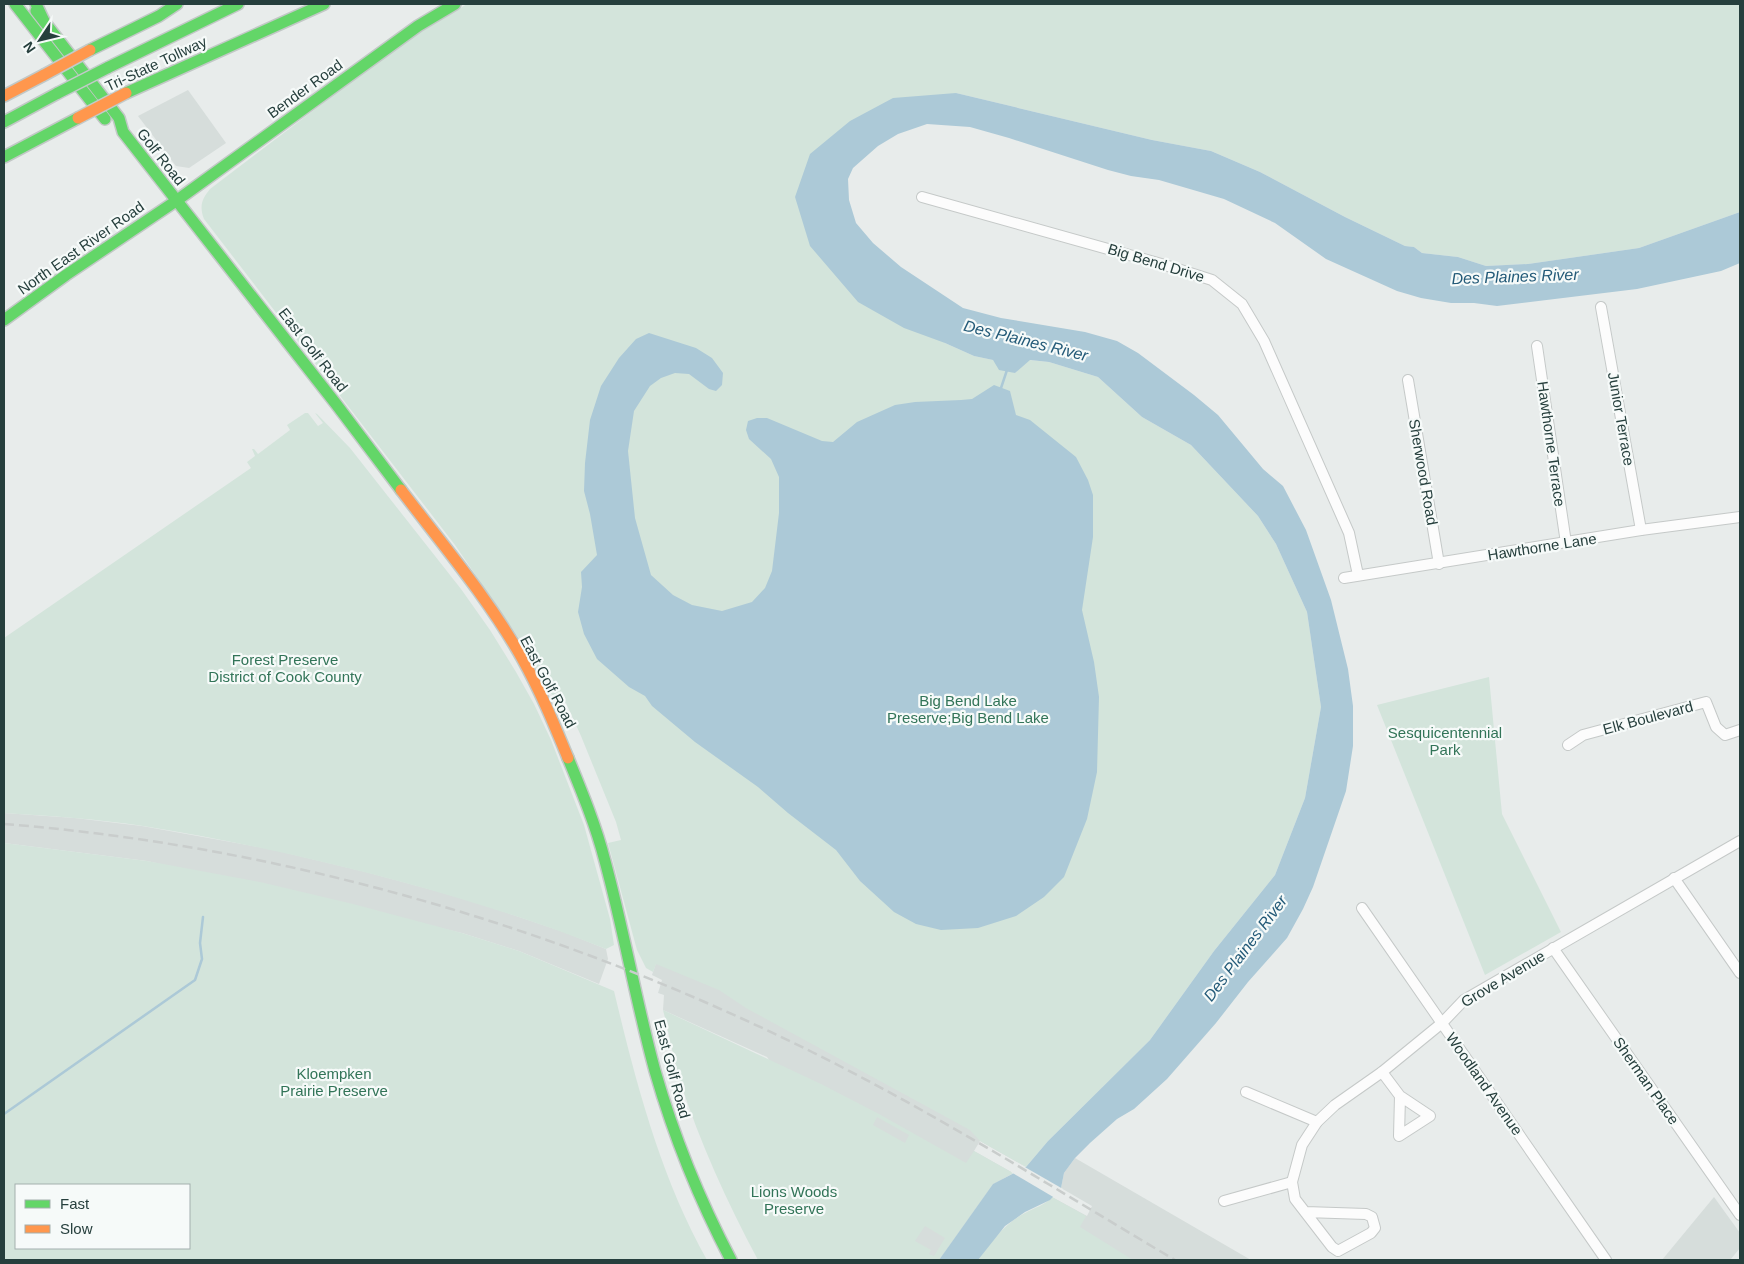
<svg xmlns="http://www.w3.org/2000/svg" width="1744" height="1264" font-family="Arial,sans-serif">
  <style>
    .built { fill: #d6dddb }
    .green { fill: #d3e4db; fill-rule: evenodd }
    .water { fill: #acc9d7 }
    .pier { fill: #e8eceb }
    .lines { fill: none; stroke-linecap: round; stroke-linejoin: round }
    .stream { stroke: #acc9d7; stroke-width: 2.5 }
    .street-casing { stroke: #c5c9c8; stroke-width: 12 }
    .fast-casing { stroke: #c2c8c6; stroke-width: 14 }
    .slow-casing { stroke: #c2c8c6; stroke-width: 14 }
    .street { stroke: #fcfcfc; stroke-width: 10 }
    .fast { stroke: #63d668; stroke-width: 11 }
    .slow { stroke: #ff974d; stroke-width: 11 }
    .rail { stroke: #c9cdcc; stroke-width: 2.5; stroke-dasharray: 10 5; stroke-linecap: butt }
    .fast-bridge-casing { stroke: #c3caca; stroke-width: 14; stroke-linecap: butt }
    .slow-bridge-casing { stroke: #c3caca; stroke-width: 14; stroke-linecap: butt }
    .fast-bridge { stroke: #63d668; stroke-width: 11 }
    .slow-bridge { stroke: #ff974d; stroke-width: 11 }
    .labels { text-anchor: middle; stroke-width: 4.5; stroke-linejoin: round; paint-order: stroke }
    .street-label { font-size: 15px; fill: #263f3d; stroke: #f6faf9 }
    .park-label { font-size: 15px; fill: #327458; stroke: #f6faf9 }
    .water-label { font-size: 16px; font-style: italic; fill: #235a78; stroke: #f6faf9 }
  </style>
  <rect width="100%" height="100%" fill="#e8eceb"/>
  <!-- built -->
  <g class="built">
    <polygon points="188,90 226,143 189,168 176,166 138,116"/>
    <polygon points="4,813 75,818 142,826 270,849 366,872 466,899 564,932 606,949 608,959 599,984 519,951 462,933 147,861 4,843"/>
    <polygon points="656,963 849,1030 1026,1167 980,1141 974,1151 1013,1173 993,1184 939,1260 905,1260 767,1057 663,1010 664,995 658,993 662,980 652,975"/>
    <polygon points="1075,1158 1251,1260 1105,1260 1050,1200 1052,1197 1087,1216 1092,1206 1061,1188 1064,1173"/>
    <polygon points="1714,1197 1740,1233 1740,1248 1730,1260 1662,1260"/>
  </g>
  <!-- green -->
  <g class="green">
    <path d="M467,4h1273v208l-101,36 -111,16 -42,2 -28,-9 -36,-4 -8,-6 -9,-1 -60,-29 -85,-45 -49,-21 -59,-11 -196,-47 -161,104 150,146 29,13 19,4 22,13 14,-13 20,2 49,15 44,40 49,28 67,71 18,28 31,68 14,95 -16,91 -30,77 -61,76 -64,89 -102,101 -22,26 -46,-26 -10,-11 -224,-122 -27,-18 -63,-26 -3,8 -7,-4 -9,-18 -29,-107 13,-3 -5,-18 -35,-86 -15,-33 -18,-11 -26,-49 -67,-98 -251,-326c-5,-13 -2,-20 6,-30l191,-145z"/>
    <path d="M305,413h3l10,13 5,-3 -8,-10 2,1 33,34 111,141 29,41 26,42 18,32 17,36 33,85 26,94 4,26 -8,4c-67,-27 -135,-48 -204,-67 -86,-23 -172,-42 -259,-56 -46,-7 -93,-10 -139,-13v-175l247,-170 -4,-6 8,-6 -3,-7h2l4,5 32,-24 -3,-5z"/>
    <polygon points="1489,677 1502,814 1561,932 1485,975 1377,705"/>
    <path d="M4,843l143,18 113,21 93,22 109,29 57,18 95,40c22,92 46,185 93,269h-703zM189,1185v63h-173v-63z"/>
    <path d="M663,1010l158,74 58,30 87,49 8,-12 39,22 -20,11 -54,76h-181c-31,-58 -58,-117 -78,-179 -7,-23 -11,-48 -17,-71zM877,1117l32,18 -4,8 -32,-18zM925,1226l20,12 -11,18 -5,-2 2,-4 -16,-9z"/>
    <path d="M1052,1197l34,19 -6,11 53,33h-155c13,-18 27,-37 47,-47 9,-5 20,-8 27,-16z"/>
  </g>
  <!-- water -->
  <g class="water">
    <polygon points="956,93 1152,140 1211,151 1260,172 1345,217 1405,246 1414,247 1422,253 1458,257 1486,266 1528,264 1639,248 1740,212 1740,263 1721,271 1637,289 1497,306 1474,303 1451,303 1421,298 1397,291 1326,259 1275,223 1224,199 1159,180 1131,176 1108,170 1009,138 970,127 927,124 898,134 878,146 853,168 848,179 849,200 856,223 873,243 901,267 963,308 1001,318 1085,332 1117,341 1138,353 1194,395 1218,415 1263,469 1283,486 1306,530 1331,600 1348,669 1353,706 1353,746 1346,791 1313,887 1303,909 1287,938 1248,982 1216,1023 1167,1079 1134,1109 1117,1119 1090,1143 1075,1158 1064,1173 1061,1188 1050,1200 1025,1212 1005,1226 978,1260 939,1260 993,1184 1026,1167 1048,1141 1150,1040 1214,951 1275,875 1305,798 1321,707 1307,612 1276,544 1258,516 1191,445 1142,417 1098,377 1049,362 1030,360 1015,373 999,370 993,360 974,356 945,343 904,328 858,302 810,246 795,197 810,154 850,121 893,98"/>
    <polygon points="649,333 696,348 712,358 723,373 722,385 716,391 709,389 689,374 675,373 661,378 650,386 634,411 628,451 635,518 651,575 673,595 692,605 722,611 752,602 765,588 772,571 779,513 779,477 771,459 749,439 746,430 748,421 757,418 767,418 822,441 833,442 857,422 895,405 915,402 961,400 972,399 994,385 1010,391 1016,415 1030,420 1076,457 1088,480 1093,495 1093,537 1082,610 1094,662 1099,697 1097,772 1087,819 1064,877 1044,897 1016,916 978,928 941,930 916,924 894,912 860,881 836,850 788,813 758,787 695,742 652,706 645,696 629,687 597,659 584,634 578,612 582,587 581,572 597,555 590,514 584,491 585,463 590,420 601,386 619,358 636,339"/>
  </g>
  <!-- pier -->
  <polygon class="pier" points="1023,1166 1063,1189 1055,1198 1011,1172"/>
  <g class="lines">
    <!-- stream -->
    <g class="stream">
      <polyline points="1001,388 1007,370"/>
      <polyline points="4,1114 195,980 202,959 200,943 203,917"/>
    </g>
    <!-- street casing -->
    <g class="street-casing">
      <g id="street">
        <polyline points="922,197 1165,265 1212,280 1242,304 1264,341 1349,533 1358,575"/>
        <polyline points="1601,307 1641,530"/>
        <polyline points="1537,346 1566,543"/>
        <polyline points="1408,380 1439,564"/>
        <polyline points="1344,578 1641,530 1740,517"/>
        <polyline points="1568,745 1583,735 1706,702 1716,727 1725,735 1740,730"/>
        <polyline points="1674,878 1740,973"/>
        <polyline points="1362,908 1606,1260"/>
        <polyline points="1553,948 1740,1215"/>
        <polyline points="1382,1072 1400,1096 1430,1116 1399,1136 1400,1096"/>
        <polyline points="1246,1092 1317,1122"/>
        <polyline points="1224,1201 1292,1182"/>
        <polyline points="1305,1212 1366,1214 1372,1217 1375,1228 1371,1233 1338,1251 1332,1247 1295,1199 1292,1182 1302,1145 1317,1122 1335,1105 1382,1072 1442,1023 1464,1000 1740,841"/>
      </g>
    </g>
    <!-- fast casing -->
    <g class="fast-casing">
      <g id="fast">
        <polyline points="15,4 105,119"/>
        <polyline points="36,4 44,21"/>
        <polyline points="36,11 119,118 123,132 336,404 401,490"/>
        <polyline points="90,50 159,16 177,4"/>
        <polyline points="107,68 238,4"/>
        <polyline points="126,93 324,4"/>
        <polyline points="4,122 58,93"/>
        <polyline points="4,157 78,118"/>
        <polyline points="4,320 66,275 176,201 418,26 455,4"/>
        <path d="M568,758c14,34 28,68 37,103 19,70 31,141 50,210 19,66 44,128 76,189"/>
      </g>
    </g>
    <!-- slow casing -->
    <g class="slow-casing">
      <g id="slow">
        <polyline points="4,96 44,75"/>
        <path d="M401,490c42,55 87,108 121,168 18,32 32,66 46,100"/>
      </g>
    </g>
    <!-- street -->
    <use href="#street" class="street"/>
    <!-- fast -->
    <use href="#fast" class="fast"/>
    <!-- slow -->
    <use href="#slow" class="slow"/>
    <!-- rail -->
    <path class="rail" d="M4,824c279,22 557,103 808,228 125,62 243,137 363,208"/>
    <!-- fast-bridge casing -->
    <g class="fast-bridge-casing">
      <polyline id="fast-bridge" points="58,93 107,68"/>
    </g>
    <!-- slow-bridge casing -->
    <g class="slow-bridge-casing">
      <g id="slow-bridge">
        <polyline points="44,75 90,50"/>
        <polyline points="78,118 126,93"/>
      </g>
    </g>
    <!-- fast-bridge -->
    <use href="#fast-bridge" class="fast-bridge"/>
    <!-- slow-bridge -->
    <use href="#slow-bridge" class="slow-bridge"/>
  </g>
  <g class="labels">
    <!-- street labels -->
    <g class="street-label">
      <text transform="translate(156 64) rotate(-25)" y="5">Tri-State Tollway</text>
      <text transform="translate(305 89) rotate(-36)" y="5">Bender Road</text>
      <text transform="translate(161 157) rotate(52)" y="5">Golf Road</text>
      <text transform="translate(81 248) rotate(-35)" y="5">North East River Road</text>
      <text transform="translate(1156 263) rotate(17)" y="5">Big Bend Drive</text>
      <text transform="translate(313 350) rotate(52)" y="5">East Golf Road</text>
      <text transform="translate(1621 419) rotate(80)" y="5">Junior Terrace</text>
      <text transform="translate(1551 444) rotate(82)" y="5">Hawthorne Terrace</text>
      <text transform="translate(1423 472) rotate(80)" y="5">Sherwood Road</text>
      <text transform="translate(1542 547) rotate(-9)" y="5">Hawthorne Lane</text>
      <text transform="translate(548 682) rotate(62)" y="5">East Golf Road</text>
      <text transform="translate(1648 718) rotate(-15)" y="5">Elk Boulevard</text>
      <text transform="translate(1503 979) rotate(-31)" y="5">Grove Avenue</text>
      <text transform="translate(672 1069) rotate(75)" y="5">East Golf Road</text>
      <text transform="translate(1646 1081) rotate(55)" y="5">Sherman Place</text>
      <text transform="translate(1484 1084) rotate(55)" y="5">Woodland Avenue</text>
    </g>
    <!-- park labels -->
    <g class="park-label">
      <text x="285" y="665">Forest Preserve<tspan x="285" dy="17">District of Cook County</tspan></text>
      <text x="968" y="706">Big Bend Lake<tspan x="968" dy="17">Preserve;Big Bend Lake</tspan></text>
      <text x="1445" y="738">Sesquicentennial<tspan x="1445" dy="17">Park</tspan></text>
      <text x="334" y="1079">Kloempken<tspan x="334" dy="17">Prairie Preserve</tspan></text>
      <text x="794" y="1197">Lions Woods<tspan x="794" dy="17">Preserve</tspan></text>
    </g>
    <!-- water labels -->
    <g class="water-label">
      <text transform="translate(1515 276) rotate(-2)" y="6">Des Plaines River</text>
      <text transform="translate(1026 340) rotate(14)" y="6">Des Plaines River</text>
      <text transform="translate(1245 948) rotate(-53)" y="6">Des Plaines River</text>
    </g>
  </g>
  <!-- border -->
  <rect width="1744" height="1264" fill="none" stroke="#263f3d" stroke-width="10"/>
  <!-- legend -->
  <rect x="15" y="1184" width="175" height="65" fill="#f6faf9" stroke="#a3afae"/>
  <rect x="25" y="1200" width="25" height="8" fill="#63d668" stroke="#a3afae"/>
  <text x="60" y="1209" font-size="15" fill="#263f3d">Fast</text>
  <rect x="25" y="1225" width="25" height="8" fill="#ff974d" stroke="#a3afae"/>
  <text x="60" y="1234" font-size="15" fill="#263f3d">Slow</text>
  <!-- north arrow -->
  <g transform="translate(40 40) rotate(235)" stroke="#f6faf9" stroke-width="4" paint-order="stroke">
  <path d="M0-4L9 19L0 12L-9 19Z" fill="#263f3d"/>
  <text y="-8" font-size="14" font-weight="bold" text-anchor="middle" fill="#263f3d">N</text>
  </g>
</svg>
